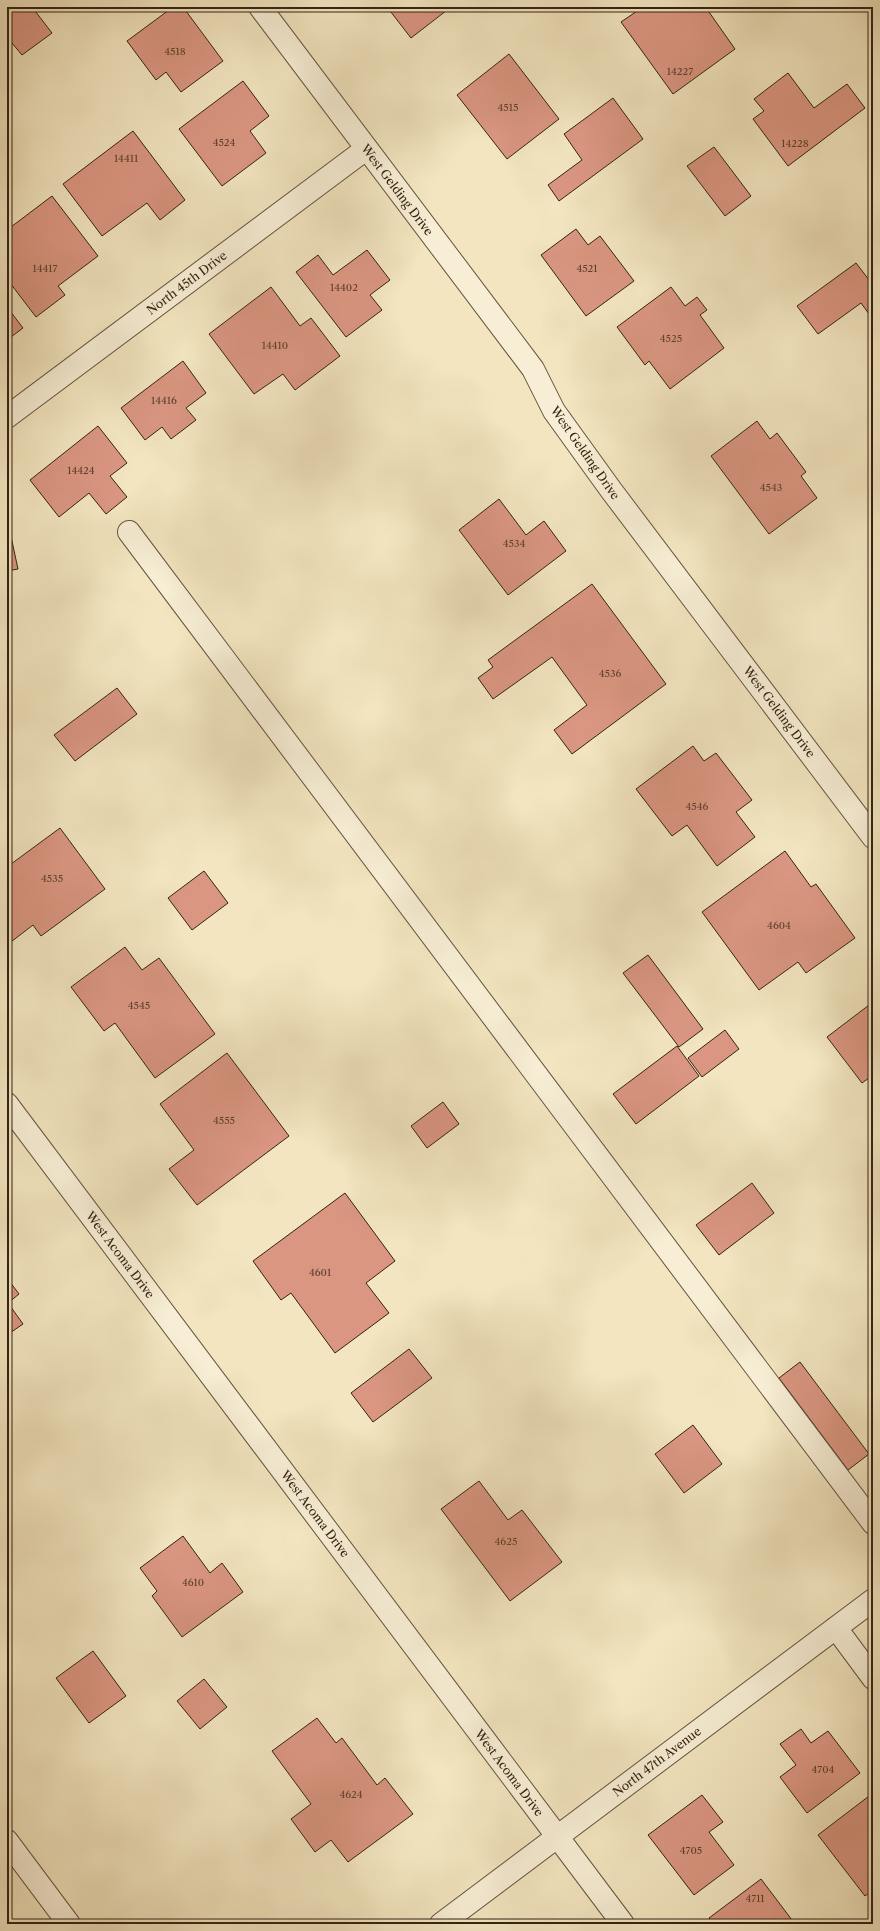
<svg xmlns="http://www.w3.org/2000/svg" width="880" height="1931" font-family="'Libre Caslon Text',serif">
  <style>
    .building { fill: #da9681; stroke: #342314 }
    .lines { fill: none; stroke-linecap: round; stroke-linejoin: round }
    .minor-casing { stroke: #64543f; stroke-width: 24 }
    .minor { stroke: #f7eed5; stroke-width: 22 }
    .labels { text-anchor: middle; stroke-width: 3.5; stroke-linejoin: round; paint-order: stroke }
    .number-label { font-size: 10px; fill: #5e402f }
    .street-label { font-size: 12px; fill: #342314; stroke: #f7eed5 }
  </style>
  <rect width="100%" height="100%" fill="#f2e5bf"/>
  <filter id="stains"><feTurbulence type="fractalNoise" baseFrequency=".005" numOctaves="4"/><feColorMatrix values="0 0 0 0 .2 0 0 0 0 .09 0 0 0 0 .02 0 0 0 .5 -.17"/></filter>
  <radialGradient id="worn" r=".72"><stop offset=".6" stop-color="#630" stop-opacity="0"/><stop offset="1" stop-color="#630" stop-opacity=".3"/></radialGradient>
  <!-- building -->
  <g class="building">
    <polygon points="7,7 32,7 52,33 22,55 12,43 7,47"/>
    <polygon points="173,7 183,7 223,61 181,92 166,72 156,80 127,41"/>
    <polygon points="358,7 367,7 361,11"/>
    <polygon points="387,7 451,7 411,38"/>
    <polygon points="643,7 715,7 709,12 735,49 673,94 621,22"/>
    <polygon points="509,54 559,119 507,159 457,95"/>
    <polygon points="788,73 814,108 847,84 865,108 788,166 753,119 764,111 754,99"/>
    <polygon points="243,81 269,116 250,131 266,153 222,186 179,129"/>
    <polygon points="613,98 643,139 559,201 548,185 582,160 564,134"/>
    <polygon points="133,131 185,200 160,220 147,203 102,236 63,184"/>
    <polygon points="714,147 751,196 725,216 687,166"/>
    <polygon points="52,196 98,256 58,286 65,295 36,317 7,279 7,230"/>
    <polygon points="576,229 588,245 600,236 634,281 586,316 541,255"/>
    <polygon points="367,250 390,280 370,295 382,310 346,337 296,272 318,255 333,275"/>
    <polygon points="856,263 873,285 873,317 872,318 861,303 818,334 797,306"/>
    <polygon points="271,287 300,326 311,318 340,356 295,390 283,374 254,394 209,334"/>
    <polygon points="671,287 685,306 697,297 707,310 700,315 724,348 670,389 649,361 645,365 617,327"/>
    <polygon points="7,307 23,328 7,340"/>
    <polygon points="183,361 206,393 186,408 196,420 171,439 162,427 145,440 121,408"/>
    <polygon points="757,421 770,439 777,433 806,472 801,476 817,498 769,534 711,456"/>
    <polygon points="98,426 127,463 110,476 127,497 106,514 89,493 59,517 30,480"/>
    <polygon points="499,499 526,535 544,521 566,551 508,595 459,530"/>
    <polygon points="10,532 18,569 7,571 7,533"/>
    <polygon points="592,584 666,684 572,754 554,730 587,705 552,657 493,699 478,678 493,667 488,660"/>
    <polygon points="117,688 137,714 75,761 54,735"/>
    <polygon points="693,746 704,761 716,753 752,800 736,812 755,837 717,866 687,825 672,836 636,789"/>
    <polygon points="60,828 105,889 41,936 33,925 7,945 7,867"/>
    <polygon points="785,851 811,887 816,884 855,938 806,973 798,962 759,990 702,912"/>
    <polygon points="204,871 228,903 192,930 168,898"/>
    <polygon points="125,947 142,970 159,958 215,1034 155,1078 115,1023 104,1031 71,987"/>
    <polygon points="648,955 703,1029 679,1047 623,973"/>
    <polygon points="873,1002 873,1075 862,1083 827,1037"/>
    <polygon points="725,1030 739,1049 702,1077 688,1058"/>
    <polygon points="677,1046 699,1076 636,1124 613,1094"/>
    <polygon points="227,1053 289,1136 197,1205 169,1169 194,1150 160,1104"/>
    <polygon points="443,1102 459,1124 427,1148 411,1126"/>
    <polygon points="752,1183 774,1213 719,1255 696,1225"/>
    <polygon points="345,1193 395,1261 366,1283 389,1313 335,1353 291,1293 281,1300 253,1261"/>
    <polygon points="7,1278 19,1294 8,1303 23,1324 7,1335"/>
    <polygon points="409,1349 432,1378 373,1422 351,1393"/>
    <polygon points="800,1362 869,1454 848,1470 779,1378"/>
    <polygon points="693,1425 722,1464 684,1493 655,1454"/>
    <polygon points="479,1481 508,1520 522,1510 562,1562 510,1601 441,1509"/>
    <polygon points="183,1536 210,1573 222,1563 243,1592 182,1637 152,1596 157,1591 140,1568"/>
    <polygon points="93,1651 126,1696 89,1723 56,1678"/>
    <polygon points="204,1679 227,1707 200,1729 177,1701"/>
    <polygon points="317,1718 336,1743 342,1738 377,1785 385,1778 413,1814 348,1862 331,1840 315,1852 291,1819 311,1804 272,1751"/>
    <polygon points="801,1729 811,1743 828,1731 860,1773 807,1813 780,1777 796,1765 780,1744"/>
    <polygon points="873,1793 873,1890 865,1896 818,1835"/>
    <polygon points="702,1795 723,1822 709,1832 734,1865 694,1895 648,1835"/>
    <polygon points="761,1879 795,1924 714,1924 709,1918"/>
  </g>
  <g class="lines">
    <!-- minor casing -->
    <g class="minor-casing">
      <g id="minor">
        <polyline points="260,7 533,369 554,411 611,490 873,837"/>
        <polyline points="7,417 366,149"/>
        <polyline points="129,532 873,1523"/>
        <polyline points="7,1104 623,1924"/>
        <polyline points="836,1628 873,1678"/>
        <polyline points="7,1841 69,1924"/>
        <polyline points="441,1924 873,1600"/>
      </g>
    </g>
    <!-- minor -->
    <use href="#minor" class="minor"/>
  </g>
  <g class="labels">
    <!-- number labels -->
    <g class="number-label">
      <text x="175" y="55">4518</text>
      <text x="680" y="75">14227</text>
      <text x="508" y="111">4515</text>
      <text x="224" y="146">4524</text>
      <text x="795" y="147">14228</text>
      <text x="126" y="162">14411</text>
      <text x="45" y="272">14417</text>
      <text x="587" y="272">4521</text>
      <text x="344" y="291">14402</text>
      <text x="671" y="342">4525</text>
      <text x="275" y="349">14410</text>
      <text x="164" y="404">14416</text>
      <text x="81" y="474">14424</text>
      <text x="771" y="491">4543</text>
      <text x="514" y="547">4534</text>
      <text x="610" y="677">4536</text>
      <text x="697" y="810">4546</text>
      <text x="52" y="882">4535</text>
      <text x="779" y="929">4604</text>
      <text x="139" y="1009">4545</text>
      <text x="224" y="1124">4555</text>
      <text x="320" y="1276">4601</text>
      <text x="506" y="1545">4625</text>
      <text x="193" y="1586">4610</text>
      <text x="823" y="1773">4704</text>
      <text x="351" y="1798">4624</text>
      <text x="691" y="1854">4705</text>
      <text x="755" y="1902">4711</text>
    </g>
    <!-- street labels -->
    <g class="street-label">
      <text transform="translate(397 190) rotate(53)" y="4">West Gelding Drive</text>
      <text transform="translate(187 283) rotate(-37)" y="4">North 45th Drive</text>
      <text transform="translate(585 453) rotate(55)" y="4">West Gelding Drive</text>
      <text transform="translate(779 712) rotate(53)" y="4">West Gelding Drive</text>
      <text transform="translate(120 1255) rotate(53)" y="4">West Acoma Drive</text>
      <text transform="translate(315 1514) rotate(53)" y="4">West Acoma Drive</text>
      <text transform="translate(657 1762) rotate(-37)" y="4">North 47th Avenue</text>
      <text transform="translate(509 1773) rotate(53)" y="4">West Acoma Drive</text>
    </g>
  </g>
  <!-- margin -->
  <rect width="880" height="1931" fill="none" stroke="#f2e5bf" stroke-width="24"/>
  <rect x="8" y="8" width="864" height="1915" fill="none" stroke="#342314" stroke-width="2"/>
  <rect x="12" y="12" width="856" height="1907" fill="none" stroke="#342314"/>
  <rect width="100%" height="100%" filter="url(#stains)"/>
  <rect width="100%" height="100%" fill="url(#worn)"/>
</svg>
